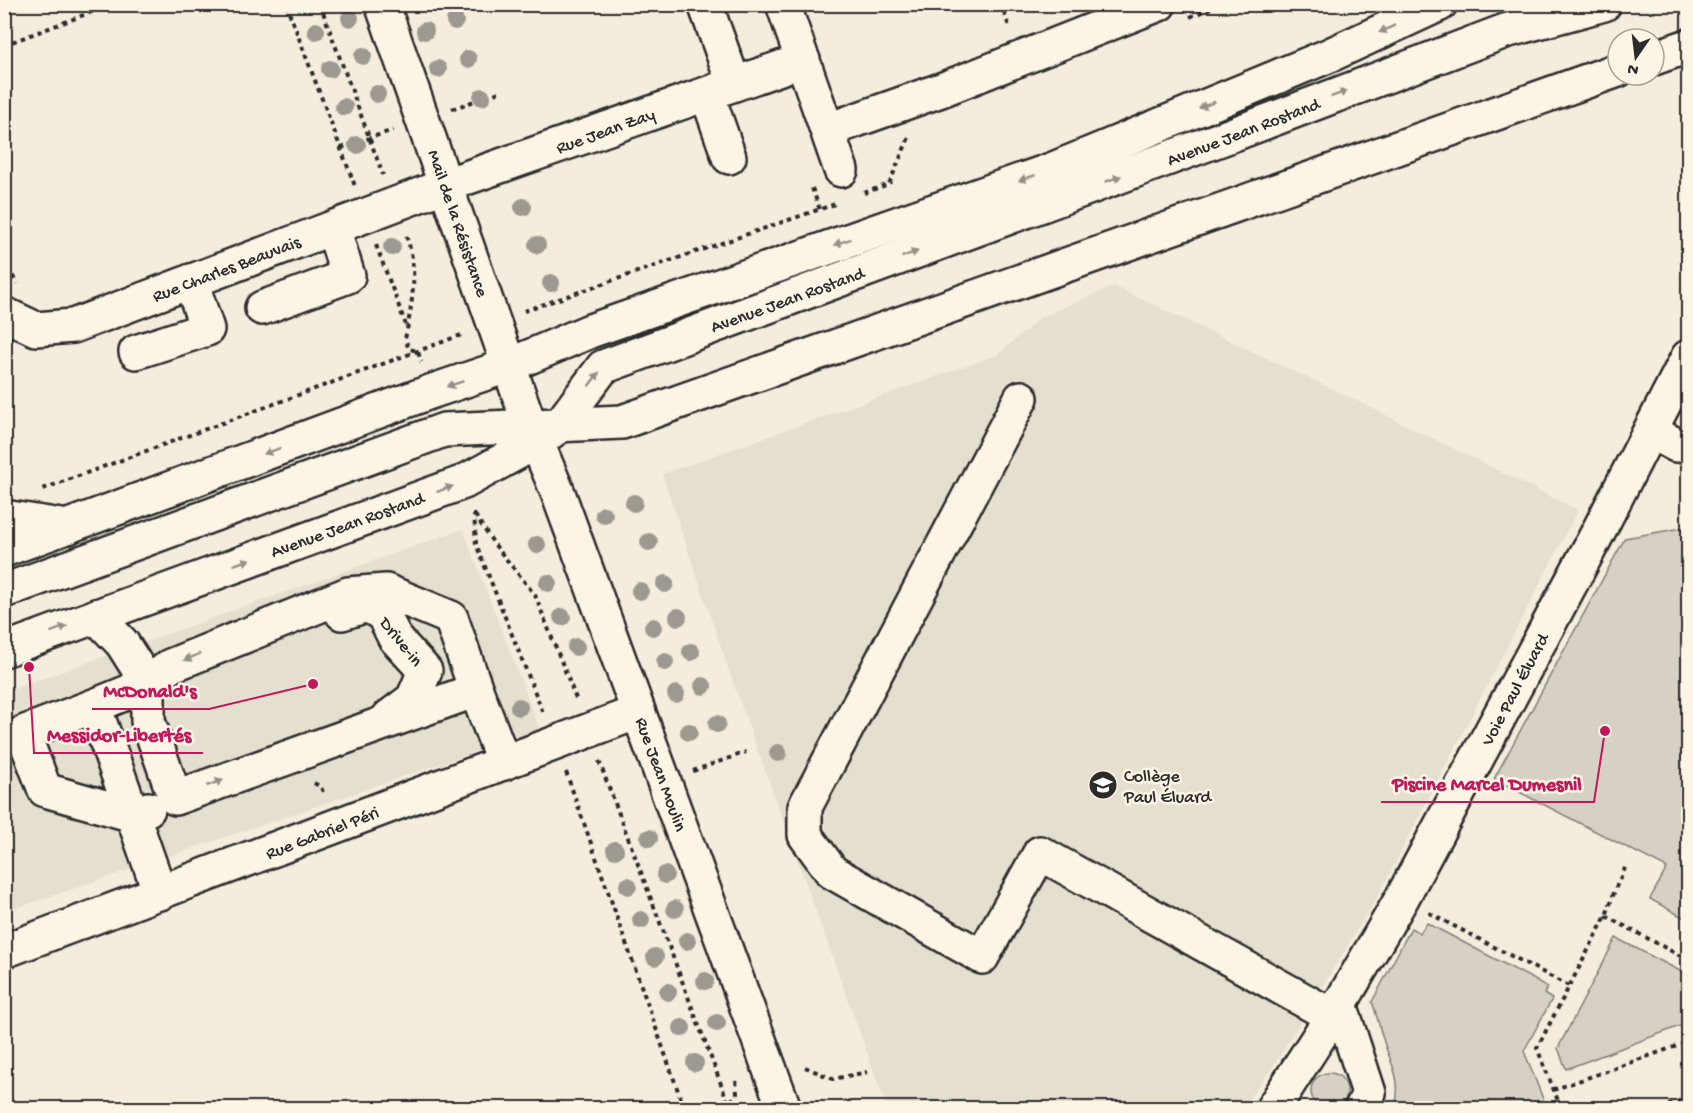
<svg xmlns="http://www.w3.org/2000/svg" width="1693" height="1113" font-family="'Gochi Hand',sans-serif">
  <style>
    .built { fill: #e5dfd0 }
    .green { fill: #d6d1c4; stroke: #807e78; stroke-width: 1.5 }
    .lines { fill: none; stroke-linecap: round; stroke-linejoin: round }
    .minor-casing { stroke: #2b2b2b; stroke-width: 38 }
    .major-casing { stroke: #2b2b2b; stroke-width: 38 }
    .path { stroke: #2b2b2b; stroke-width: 4; stroke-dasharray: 4.5 4.5; stroke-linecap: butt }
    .minor { stroke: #fcf5e5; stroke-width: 33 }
    .major { stroke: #fcf5e5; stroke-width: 33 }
    .tree { fill: #9d9990 }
    .oneway { fill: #949088 }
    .labels { text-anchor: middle; stroke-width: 5; stroke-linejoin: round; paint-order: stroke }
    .street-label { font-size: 18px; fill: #2b2b2b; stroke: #fcf5e5 }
    .poi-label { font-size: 18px; fill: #2b2b2b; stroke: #fcf5e5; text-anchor: start }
    .leader { fill: none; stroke: #c2185b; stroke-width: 2 }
    .callout-dot { fill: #c2185b; stroke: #fcf5e5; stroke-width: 2 }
    .callout-label { font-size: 20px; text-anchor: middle; font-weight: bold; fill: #c2185b; stroke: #fcf5e5; stroke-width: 5; stroke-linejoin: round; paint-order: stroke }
  </style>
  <rect width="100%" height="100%" fill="#f4edde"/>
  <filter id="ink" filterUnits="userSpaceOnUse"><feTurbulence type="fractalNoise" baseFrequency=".0167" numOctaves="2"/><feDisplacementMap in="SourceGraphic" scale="12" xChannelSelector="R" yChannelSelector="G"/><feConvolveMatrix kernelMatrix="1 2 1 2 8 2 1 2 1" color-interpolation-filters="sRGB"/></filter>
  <g filter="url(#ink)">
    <!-- built -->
    <g class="built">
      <polygon points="1114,286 1349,397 1578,510 1378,896 1274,1065 1242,1108 887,1108 730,674 662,474 997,355 1041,317"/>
      <polygon points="463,529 540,730 5,912 4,692"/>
    </g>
    <!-- green -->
    <g class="green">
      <polygon points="1688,527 1688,920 1650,899 1667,868 1494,779 1625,538"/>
      <path d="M1427,923l121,64 -4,7 8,5 -28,52 21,53 -8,4h-142c7,-31 -3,-40 -12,-69 -4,-12 -6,-25 -11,-37l39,-74 9,5z"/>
      <polygon points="1616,938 1688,975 1688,1023 1566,1069 1558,1048"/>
      <circle cx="1329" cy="1091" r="18"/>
    </g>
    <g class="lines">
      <!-- minor casing -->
      <g class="minor-casing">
        <g id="minor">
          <polyline points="382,4 530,426 558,493 784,1108"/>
          <polyline points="705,4 734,84"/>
          <polyline points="783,4 841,170"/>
          <polyline points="1654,58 1688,46"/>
          <polyline points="707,94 729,157"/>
          <polyline points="828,130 941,90 1159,4"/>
          <polyline points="262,308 348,276 333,228"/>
          <polyline points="4,314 36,329 73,326 446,185 803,60"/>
          <polyline points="136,352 207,329 191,281"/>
          <polyline points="1021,398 805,807 805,835 832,872 982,957 1040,853 1332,1016"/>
          <polyline points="1650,431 1676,445"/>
          <polyline points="4,517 68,527"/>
          <polyline points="4,591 444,430 622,422 1618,70"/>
          <polyline points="342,613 367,605 383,614 395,638 425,671 413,699 389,717"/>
          <polyline points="96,616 122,643 148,684 148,721 175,798 476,690"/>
          <polyline points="94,706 23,733 45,790 133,815 148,809"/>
          <polyline points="160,893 94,706 148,684 170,666 348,594 386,591 451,618 476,690 504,763"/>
          <polyline points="4,951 638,712"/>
          <polyline points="1340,1004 1369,1093 1362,1108"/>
          <polyline points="1273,1108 1340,1004 1402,898 1594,540 1688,357"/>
        </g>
      </g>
      <!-- major casing -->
      <g class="major-casing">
        <g id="major">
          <polyline points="4,550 430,392 510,365 590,331 1051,170 1330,55 1440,4"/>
          <polyline points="4,650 464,482 538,441 559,426 603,367 1226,137 1505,31 1604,4"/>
        </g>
      </g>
      <!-- path -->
      <g class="path">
        <polyline points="286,4 355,186"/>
        <polyline points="320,4 383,175"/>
        <polyline points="1001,4 1010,29"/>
        <polyline points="1190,17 1220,4"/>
        <polyline points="4,45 113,4"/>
        <polyline points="452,109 502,91"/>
        <polyline points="341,148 393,130"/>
        <polyline points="812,188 820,210"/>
        <polyline points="864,193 889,184 910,135"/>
        <path d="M406,236c13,32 6,70 -1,103l4,10 9,2 3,11"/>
        <polyline points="376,245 407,328"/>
        <polyline points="4,260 17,284"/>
        <polyline points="524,311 838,203"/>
        <polyline points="43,489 464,334"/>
        <polyline points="474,513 476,544 544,715"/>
        <polyline points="475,515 494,544 535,595 577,701"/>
        <polyline points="599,761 730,1108"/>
        <polyline points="693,771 746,752"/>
        <polyline points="566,772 684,1108"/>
        <polyline points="314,783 321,787 324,795"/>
        <polyline points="1429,913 1569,986"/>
        <polyline points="1606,916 1688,960"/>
        <polyline points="805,1067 833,1079 867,1072"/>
        <polyline points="1553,1090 1688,1042"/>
        <polyline points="725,1108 737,1094 736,1078"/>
        <polyline points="1561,1108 1537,1048 1606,916 1616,887 1627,864"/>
        <polyline points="1660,1108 1688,1098"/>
      </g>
      <!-- minor -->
      <use href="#minor" class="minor"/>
      <!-- major -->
      <use href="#major" class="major"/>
    </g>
    <!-- trees -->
    <g class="tree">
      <circle cx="350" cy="18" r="9"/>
      <circle cx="455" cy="21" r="9"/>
      <circle cx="316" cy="31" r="9"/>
      <circle cx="425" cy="31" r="9"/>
      <circle cx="363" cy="56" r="9"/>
      <circle cx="468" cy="59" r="9"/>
      <circle cx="330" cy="69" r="9"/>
      <circle cx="438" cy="69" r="9"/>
      <circle cx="377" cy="94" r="9"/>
      <circle cx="482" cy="97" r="9"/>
      <circle cx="344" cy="107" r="9"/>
      <circle cx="357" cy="145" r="9"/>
      <circle cx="523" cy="207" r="9"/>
      <circle cx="537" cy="245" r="9"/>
      <circle cx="392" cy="247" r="9"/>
      <circle cx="551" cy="283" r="9"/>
      <circle cx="634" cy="503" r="9"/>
      <circle cx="604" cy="515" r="9"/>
      <circle cx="649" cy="542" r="9"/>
      <circle cx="537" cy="545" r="9"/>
      <circle cx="548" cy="583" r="9"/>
      <circle cx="665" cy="584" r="9"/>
      <circle cx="640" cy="591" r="9"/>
      <circle cx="562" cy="617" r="9"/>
      <circle cx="678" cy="617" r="9"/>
      <circle cx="653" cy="627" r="9"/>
      <circle cx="576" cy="647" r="9"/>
      <circle cx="691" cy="652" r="9"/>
      <circle cx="665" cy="662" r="9"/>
      <circle cx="703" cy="686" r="9"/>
      <circle cx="676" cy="694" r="9"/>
      <circle cx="519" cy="707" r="9"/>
      <circle cx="717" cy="724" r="9"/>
      <circle cx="689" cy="732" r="9"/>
      <circle cx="778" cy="753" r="9"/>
      <circle cx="649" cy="838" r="9"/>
      <circle cx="615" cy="850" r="9"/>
      <circle cx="665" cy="875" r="9"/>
      <circle cx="628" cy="886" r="9"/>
      <circle cx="675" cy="909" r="9"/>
      <circle cx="641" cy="920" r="9"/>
      <circle cx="687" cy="941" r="9"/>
      <circle cx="655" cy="957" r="9"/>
      <circle cx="705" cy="981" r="9"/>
      <circle cx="668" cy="992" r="9"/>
      <circle cx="717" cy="1023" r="9"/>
      <circle cx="682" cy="1028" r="9"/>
      <circle cx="695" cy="1063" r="9"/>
    </g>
    <!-- one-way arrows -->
    <defs><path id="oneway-solid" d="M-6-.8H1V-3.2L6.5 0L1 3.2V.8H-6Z" transform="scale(1.5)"/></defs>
    <g class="oneway">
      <use href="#oneway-solid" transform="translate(1387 29) rotate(155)"/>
      <use href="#oneway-solid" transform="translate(1339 94) rotate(-21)"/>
      <use href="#oneway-solid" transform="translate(1207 105) rotate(158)"/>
      <use href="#oneway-solid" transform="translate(1027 178) rotate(161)"/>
      <use href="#oneway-solid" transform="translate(1113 179) rotate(-20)"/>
      <use href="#oneway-solid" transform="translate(842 242) rotate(161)"/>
      <use href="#oneway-solid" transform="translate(910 254) rotate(-20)"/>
      <use href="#oneway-solid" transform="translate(594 379) rotate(-53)"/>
      <use href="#oneway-solid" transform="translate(455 384) rotate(161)"/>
      <use href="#oneway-solid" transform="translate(272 451) rotate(160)"/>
      <use href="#oneway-solid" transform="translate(445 489) rotate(-20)"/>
      <use href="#oneway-solid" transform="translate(242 562) rotate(-20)"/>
      <use href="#oneway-solid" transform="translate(59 629) rotate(-20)"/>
      <use href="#oneway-solid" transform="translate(192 657) rotate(158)"/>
      <use href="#oneway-solid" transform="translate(215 783) rotate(-20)"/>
    </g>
  </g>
  <!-- icons -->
  <defs>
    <g id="school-disc" transform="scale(1.5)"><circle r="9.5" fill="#2b2b2b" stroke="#fcf5e5"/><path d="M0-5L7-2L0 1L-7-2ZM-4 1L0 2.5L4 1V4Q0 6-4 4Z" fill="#fff"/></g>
  </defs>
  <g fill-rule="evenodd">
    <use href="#school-disc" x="1103" y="785"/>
  </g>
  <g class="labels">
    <!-- street labels -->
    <g class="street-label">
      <text transform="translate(605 130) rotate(-20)" y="6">Rue Jean Zay</text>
      <text transform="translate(1243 131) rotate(-21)" y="6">Avenue Jean Rostand</text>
      <text transform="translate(459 223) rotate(71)" y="6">Mail de la Résistance</text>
      <text transform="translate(226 268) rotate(-21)" y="6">Rue Charles Beauvais</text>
      <text transform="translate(787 299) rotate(-20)" y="6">Avenue Jean Rostand</text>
      <text transform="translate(347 524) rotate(-20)" y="6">Avenue Jean Rostand</text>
      <text transform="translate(402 641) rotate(51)" y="6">Drive-in</text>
      <text transform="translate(1514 689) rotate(-62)" y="6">Voie Paul Éluard</text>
      <text transform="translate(662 774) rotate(70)" y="6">Rue Jean Moulin</text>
      <text transform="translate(322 832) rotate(-21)" y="6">Rue Gabriel Péri</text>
    </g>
    <!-- poi labels -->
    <g class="poi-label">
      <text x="1124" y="781">Collège<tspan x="1124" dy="21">Paul Éluard</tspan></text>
    </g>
  </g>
  <!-- callouts -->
  <path class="leader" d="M313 684L209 709H92M29 667L34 753H203M1605 731L1594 802H1381"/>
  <g class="callout-dot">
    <circle cx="313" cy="684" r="6"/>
    <circle cx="29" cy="667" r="6"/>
    <circle cx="1605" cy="731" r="6"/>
  </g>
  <g class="callout-label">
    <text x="150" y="697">McDonald's</text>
    <text x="119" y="741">Messidor-Libertés</text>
    <text x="1487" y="790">Piscine Marcel Dumesnil</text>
  </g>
  <!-- margin -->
  <rect width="1693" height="1113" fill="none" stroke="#fcf5e5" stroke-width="24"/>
  <rect x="12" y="12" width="1669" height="1089" fill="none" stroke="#2b2b2b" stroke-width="2" filter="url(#ink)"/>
  <!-- north arrow -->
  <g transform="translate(1636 57) rotate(194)"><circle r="28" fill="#fcf5e5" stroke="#a8a49b" stroke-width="1.5"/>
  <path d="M0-4.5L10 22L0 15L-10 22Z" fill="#2b2b2b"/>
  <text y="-9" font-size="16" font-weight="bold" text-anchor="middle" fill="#2b2b2b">N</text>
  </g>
</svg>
